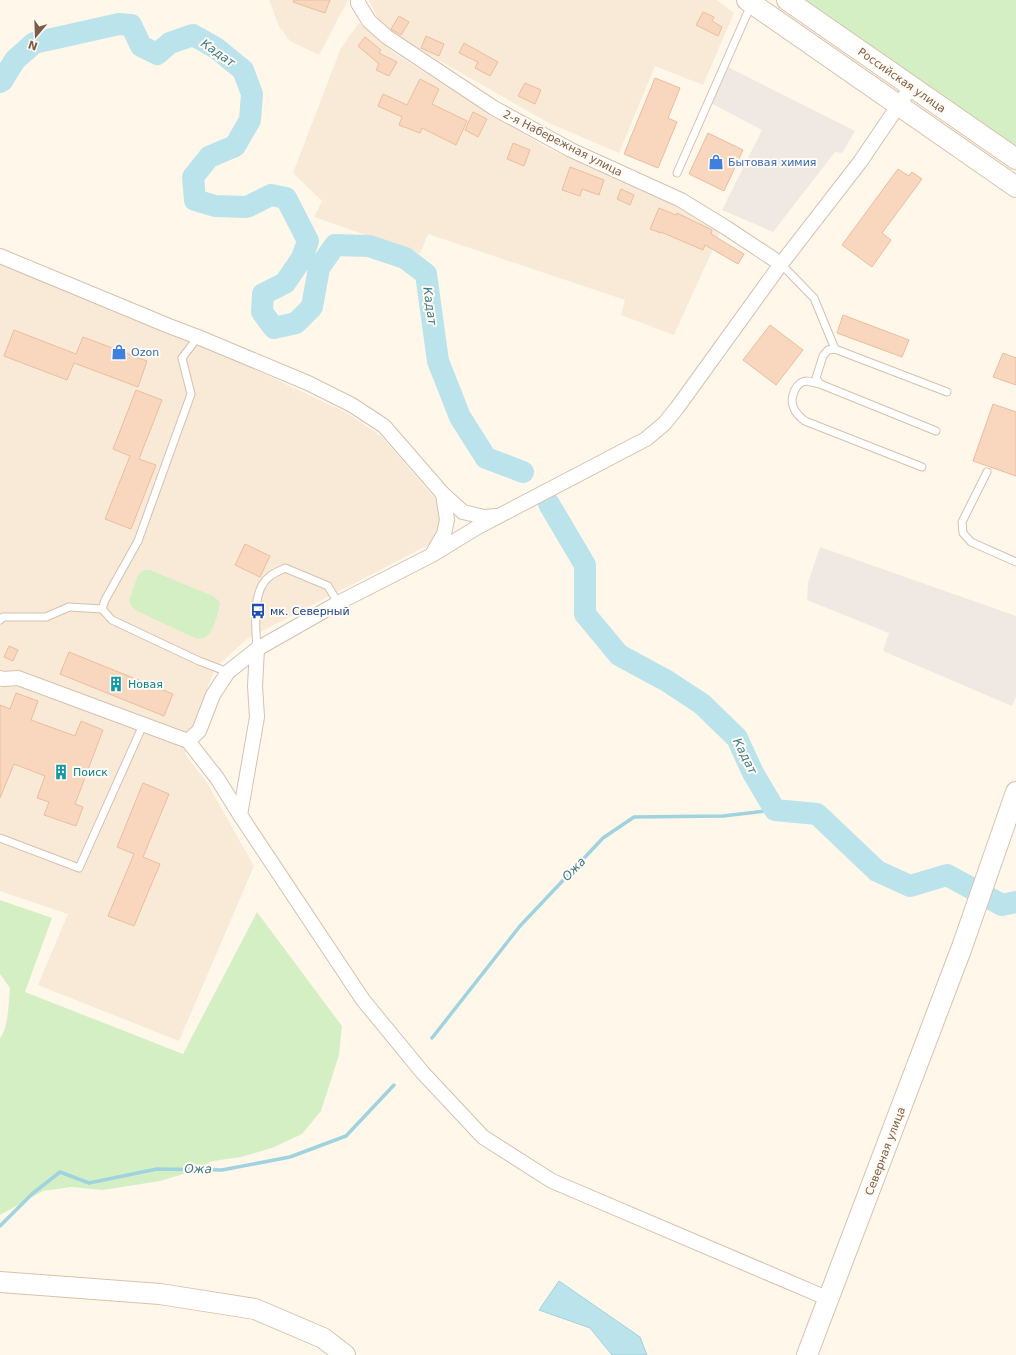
<svg xmlns="http://www.w3.org/2000/svg" width="1016" height="1355" font-family="'DejaVu Sans',sans-serif">
  <style>
    .residential { fill: #f8ead7 }
    .industrial { fill: #f0e9e3 }
    .green { fill: #d5efc5 }
    .water { fill: #bbe3ec; stroke: #9fd3df }
    .lines { fill: none; stroke-linecap: round; stroke-linejoin: round }
    .stream { stroke: #9fd3df; stroke-width: 3.5 }
    .river { stroke: #bbe3ec; stroke-width: 22 }
    .building { fill: #f8d7be; stroke: #ecbd9c }
    .lane-casing { stroke: #d6c1af; stroke-width: 9 }
    .street-casing { stroke: #d6c1af; stroke-width: 16 }
    .secondary-casing { stroke: #d9c2ac; stroke-width: 22 }
    .lane { stroke: #fff; stroke-width: 7 }
    .street { stroke: #fff; stroke-width: 14 }
    .secondary { stroke: #fff; stroke-width: 20 }
    .labels { text-anchor: middle; stroke-width: 4; stroke-linejoin: round; paint-order: stroke }
    .street-label { font-size: 11px; fill: #7e5d48; stroke: #fffaf2 }
    .shop-label { font-size: 11px; fill: #366cbe; stroke: #fffaf2; text-anchor: start }
    .transit-label { font-size: 11px; fill: #164399; stroke: #fffaf2; text-anchor: start }
    .culture-label { font-size: 11px; fill: #0d838f; stroke: #fffaf2; text-anchor: start }
    .water-label { font-size: 12px; font-style: italic; fill: #3c7c8c; stroke: #fffaf2 }
  </style>
  <rect width="100%" height="100%" fill="#fff7ea"/>
  <!-- residential -->
  <g class="residential">
    <polygon points="269,0 348,0 319,55 290,41 279,26"/>
    <polygon points="369,0 717,0 734,13 703,85 655,66 619,153 549,123 382,28"/>
    <polygon points="359,23 393,52 479,107 549,149 658,197 721,231 674,335 621,315 625,300 428,234 420,254 314,217 322,201 293,173 341,48"/>
    <polygon points="0,265 199,343 347,413 381,436 439,503 440,525 430,544 247,639 215,668 192,730 185,754 207,783 254,866 179,1041 38,985 68,914 0,891"/>
  </g>
  <!-- industrial -->
  <g class="industrial">
    <polygon points="724,65 855,131 842,153 835,152 773,232 722,210 762,130 707,101"/>
    <polygon points="820,547 1016,616 1016,697 1012,706 883,651 889,633 807,600 808,583"/>
  </g>
  <!-- green -->
  <g class="green">
    <polygon points="805,0 1016,0 1016,148"/>
    <path d="M144,570h6l63,26 7,6c0,7 -6,26 -11,32 -3,4 -7,4 -12,5l-60,-28 -6,-5 -2,-6 9,-25z"/>
    <path d="M0,900l52,18 -27,74 158,62 74,-142 85,114 -3,29 -18,56 -19,23 -30,14 -31,9 -28,4 -26,12 -27,8 -57,9 -32,-3 -28,4 -43,24v-177c8,-8 9,-38 10,-50l-10,-14z"/>
  </g>
  <!-- water -->
  <polygon class="water" points="559,1281 640,1337 647,1355 612,1355 590,1328 539,1310"/>
  <g class="lines">
    <!-- stream -->
    <g class="stream">
      <polyline points="432,1038 520,926 603,838 634,817 723,816 775,810"/>
      <polyline points="0,1226 32,1194 60,1172 89,1183 157,1169 222,1170 290,1157 346,1136 394,1085"/>
    </g>
    <!-- river -->
    <g class="river">
      <polyline points="0,82 2,81 15,60 34,43 119,24 131,25 141,46 157,54 170,43 193,35 216,48 243,70 252,94 250,120 235,146 209,157 193,177 195,200 215,206 247,207 271,195 286,198 308,241 302,258 285,283 263,294 262,312 274,328 296,323 312,307 319,268 335,245 369,246 405,258 426,274 438,361 460,417 486,458 523,472"/>
      <polyline points="549,504 585,565 585,614 619,655 667,681 702,704 737,738 753,773 775,810 817,814 877,871 910,886 947,875 1002,905 1016,902"/>
    </g>
  </g>
  <!-- building -->
  <g class="building">
    <polygon points="294,0 330,0 325,13 293,2"/>
    <polygon points="703,12 714,17 712,21 722,27 718,36 696,25"/>
    <polygon points="399,16 409,22 401,35 391,29"/>
    <polygon points="426,36 444,44 439,56 421,48"/>
    <polygon points="365,37 381,50 379,53 397,62 389,76 376,70 379,64 358,46"/>
    <polygon points="464,43 498,62 490,76 475,68 478,62 459,53"/>
    <polygon points="655,78 680,88 668,118 677,122 658,168 624,154"/>
    <polygon points="420,79 439,89 432,104 467,121 456,145 422,128 420,133 399,125 402,117 378,106 383,94 407,105"/>
    <polygon points="525,83 541,90 535,104 518,96"/>
    <polygon points="473,112 487,119 478,137 465,130"/>
    <polygon points="708,133 743,150 724,191 689,174"/>
    <polygon points="513,143 530,150 524,166 507,159"/>
    <polygon points="570,167 604,180 599,195 582,189 580,196 562,190"/>
    <polygon points="898,169 909,176 912,172 922,179 882,233 891,240 872,267 842,245"/>
    <polygon points="621,189 634,195 630,205 617,199"/>
    <polygon points="659,208 676,215 677,213 712,230 711,234 744,254 738,264 705,245 703,250 661,232 661,233 650,229"/>
    <polygon points="843,315 909,340 902,357 837,333"/>
    <polygon points="770,325 803,350 776,385 743,360"/>
    <polygon points="14,330 76,354 83,337 147,361 138,387 74,363 67,380 4,356"/>
    <polygon points="1003,353 1016,358 1016,385 993,377"/>
    <polygon points="136,390 162,400 139,459 156,465 131,529 105,519 130,456 113,449"/>
    <polygon points="993,404 1016,412 1016,476 973,461"/>
    <polygon points="245,544 270,556 260,577 235,565"/>
    <polygon points="9,646 18,650 13,661 4,657"/>
    <polygon points="69,652 173,694 164,716 60,674"/>
    <polygon points="16,693 38,701 31,720 75,736 81,721 103,730 75,804 83,807 76,826 44,815 49,802 37,798 45,776 14,764 0,798 0,705 10,709"/>
    <polygon points="143,783 169,794 143,857 160,864 134,926 108,916 134,854 117,847"/>
  </g>
  <g class="lines">
    <!-- lane casing -->
    <g class="lane-casing">
      <g id="lane">
        <polyline points="677,173 751,5"/>
        <polyline points="781,264 814,298 835,349 947,392"/>
        <polyline points="198,337 182,358 191,394 138,541 105,600 102,609 112,620 199,661 228,672"/>
        <polyline points="835,349 828,350 823,356 816,378 820,384 936,431"/>
        <path d="M820,384c-4,-1 -9,-2 -13,-3 -11,0 -17,16 -14,25 2,7 7,11 12,15l117,46"/>
        <polyline points="987,472 962,522 963,533 971,542 1016,562"/>
        <polyline points="0,620 3,617 46,617 69,607 102,609"/>
        <path d="M257,649c-1,-21 -6,-58 12,-72 4,-4 11,-6 16,-9l43,18 10,17"/>
        <polyline points="0,838 79,868 143,725"/>
      </g>
    </g>
    <!-- street casing -->
    <g class="street-casing">
      <g id="street">
        <polyline points="358,0 358,3 369,21 387,37 494,108 571,150 681,200 725,227 781,264"/>
        <polyline points="0,256 169,326 198,337 308,383 352,405 384,426 443,494 447,520 444,534 433,553"/>
        <polyline points="443,494 463,512 484,517 497,516"/>
        <polyline points="0,678 3,679 18,678 188,741 217,778 240,815 363,1000 423,1073 483,1137 552,1181 829,1299"/>
        <polyline points="188,741 199,731 213,695 228,672 257,649 338,603 432,555 476,528 646,439 664,424 677,408 781,264 860,162 911,87"/>
        <polyline points="240,815 257,717 255,686 257,649"/>
      </g>
    </g>
    <!-- secondary casing -->
    <g class="secondary-casing">
      <g id="secondary">
        <polyline points="747,0 1016,187"/>
        <polyline points="787,0 1016,159"/>
        <polyline points="0,1282 160,1294 255,1309 323,1338 345,1355"/>
        <polyline points="807,1355 962,947 1016,792"/>
      </g>
    </g>
    <!-- lane -->
    <use href="#lane" class="lane"/>
    <!-- street -->
    <use href="#street" class="street"/>
    <!-- secondary -->
    <use href="#secondary" class="secondary"/>
  </g>
  <!-- icons -->
  <defs>
    <g id="shop-bare" transform="scale(1.2)"><path d="M-5-2.5h2.3a2.7 3.5 0 0 1 5.4 0H5L5.5 6h-11ZM-1.5-2.5h3a1.5 2.3 0 0 0-3 0Z" fill="#3f7fe0" stroke="#fffaf2" stroke-width="2.5" paint-order="stroke"/></g>
    <g id="bus-bare" transform="scale(1.2)"><path d="M-5-6H5V4H4V6H2V4H-2V6H-4V4H-5ZM-3.5-4V0h7V-4ZM-3.5 1.2v1.5H-2V1.2ZM2 1.2v1.5H3.5V1.2Z" fill="#1a4fb4" stroke="#fffaf2" stroke-width="2.5" paint-order="stroke"/></g>
    <g id="building-bare" transform="scale(1.2)"><path d="M-4-6H4V6H1V3H-1V6H-4ZM-2.5-4.3h1.7v1.8h-1.7ZM.8-4.3h1.7v1.8H.8ZM-2.5-1h1.7V.8h-1.7ZM.8-1h1.7V.8H.8Z" fill="#0f9aa8" stroke="#fffaf2" stroke-width="2.5" paint-order="stroke"/></g>
  </defs>
  <g fill-rule="evenodd">
    <use href="#shop-bare" x="716" y="162"/>
    <use href="#shop-bare" x="119" y="352"/>
    <use href="#bus-bare" x="258" y="611"/>
    <use href="#building-bare" x="116" y="684"/>
    <use href="#building-bare" x="61" y="772"/>
  </g>
  <g class="labels">
    <!-- street labels -->
    <g class="street-label">
      <text transform="translate(902 80) rotate(35)" y="4">Российская улица</text>
      <text transform="translate(563 143) rotate(27)" y="4">2-я Набережная улица</text>
      <text transform="translate(885 1151) rotate(-69)" y="4">Северная улица</text>
    </g>
    <!-- shop labels -->
    <g class="shop-label">
      <text x="728" y="166">Бытовая химия</text>
      <text x="131" y="356">Ozon</text>
    </g>
    <!-- transit labels -->
    <g class="transit-label">
      <text x="270" y="615">мк. Северный</text>
    </g>
    <!-- culture labels -->
    <g class="culture-label">
      <text x="128" y="688">Новая</text>
      <text x="73" y="776">Поиск</text>
    </g>
    <!-- water labels -->
    <g class="water-label">
      <text transform="translate(218 53) rotate(35)" y="4">Кадат</text>
      <text transform="translate(430 306) rotate(82)" y="4">Кадат</text>
      <text transform="translate(745 756) rotate(63)" y="4">Кадат</text>
      <text transform="translate(574 869) rotate(-46)" y="4">Ожа</text>
      <text transform="translate(198 1169) rotate(1)" y="4">Ожа</text>
    </g>
  </g>
  <!-- north arrow -->
  <g transform="translate(36 36) rotate(199)" stroke="#fffaf2" stroke-width="3" paint-order="stroke">
  <path d="M0-3L7 15L0 10L-7 15Z" fill="#7e5d48"/>
  <text y="-6" font-size="11" font-weight="bold" text-anchor="middle" fill="#7e5d48">N</text>
  </g>
</svg>
